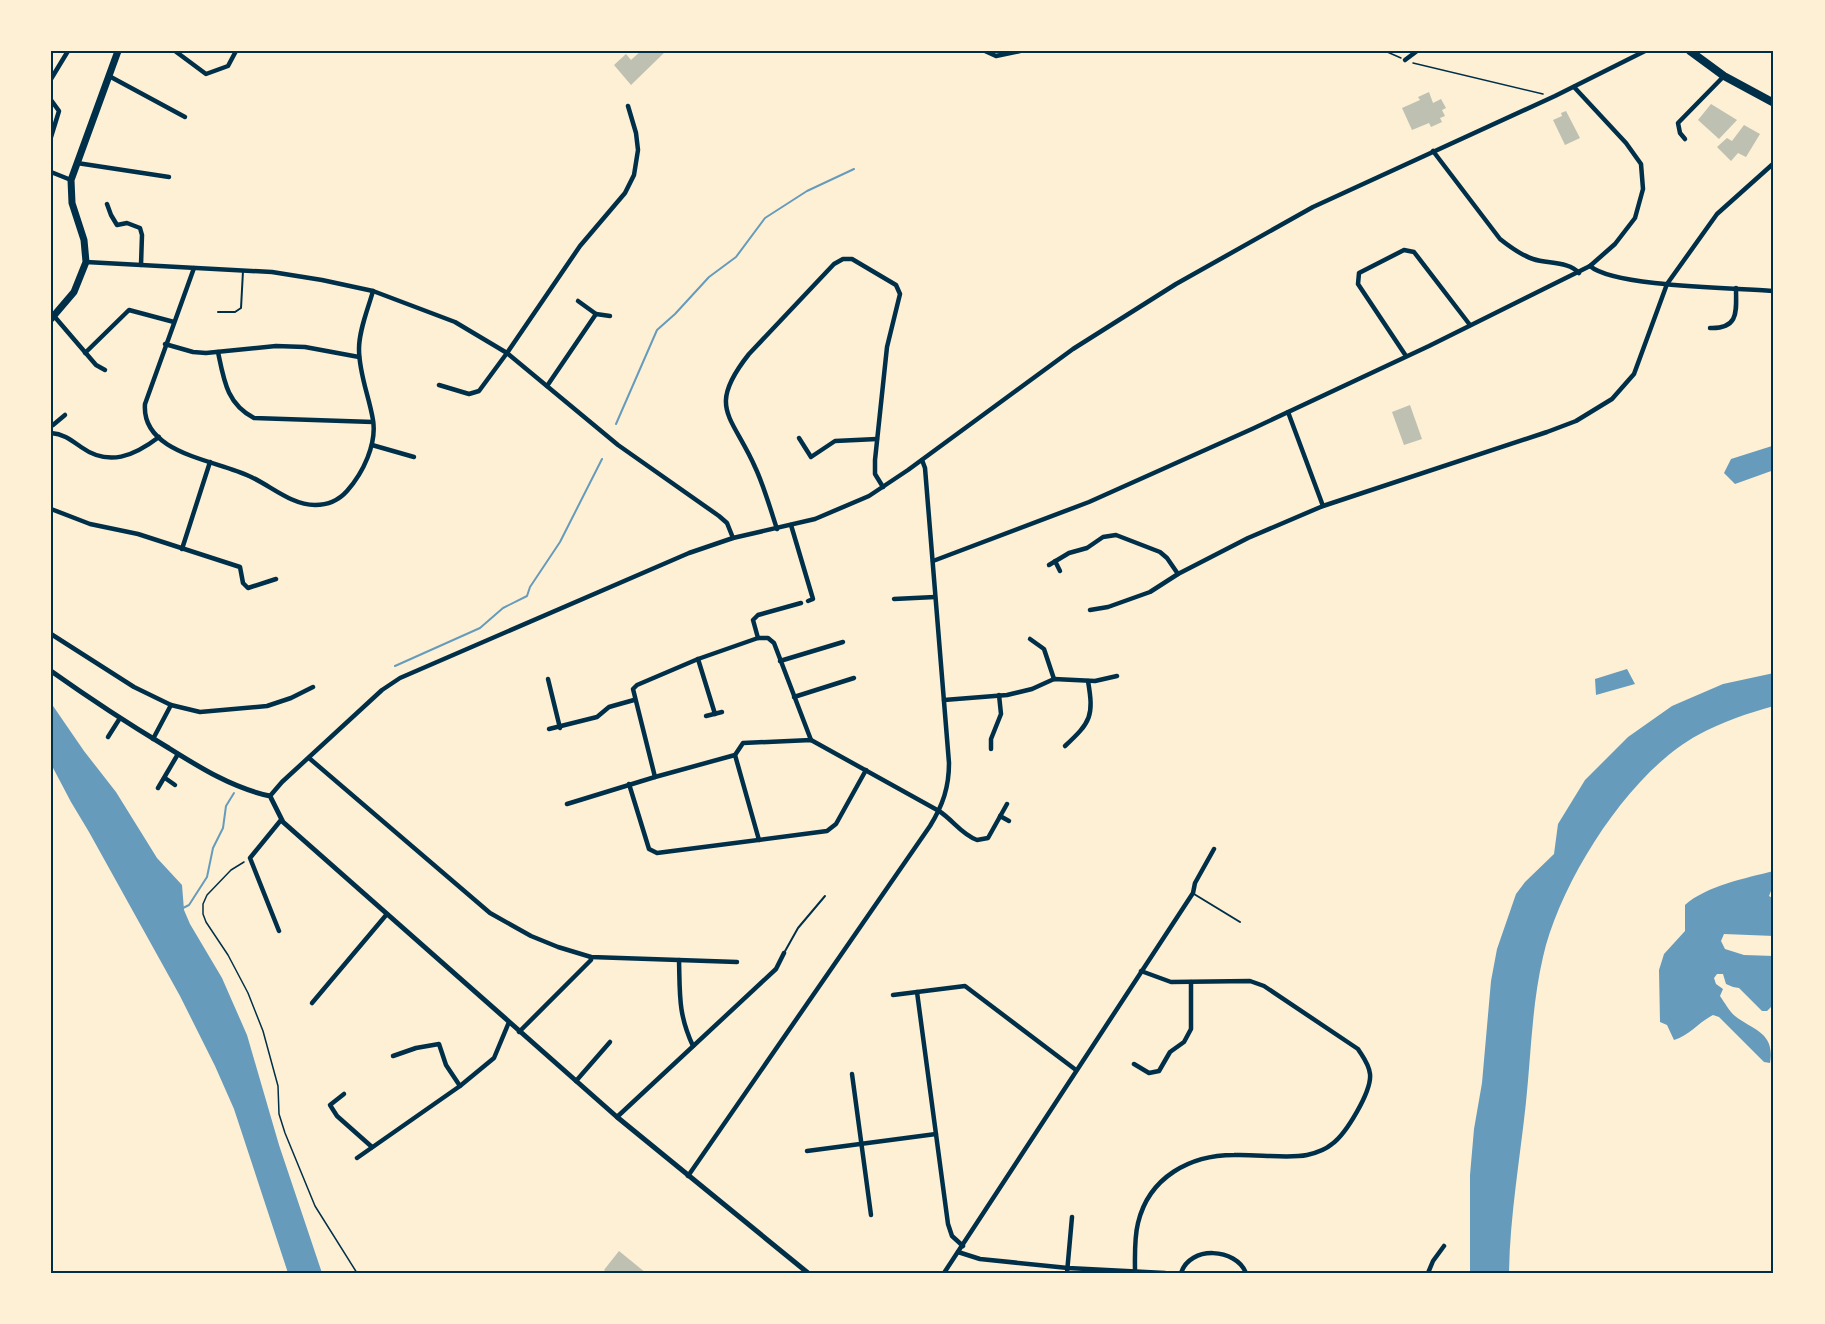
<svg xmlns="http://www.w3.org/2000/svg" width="1825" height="1324" font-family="'Roboto Condensed',sans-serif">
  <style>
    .water { fill: #669bbc }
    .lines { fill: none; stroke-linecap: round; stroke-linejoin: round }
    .stream { stroke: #669bbc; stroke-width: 2 }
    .building { fill: #bec0b2 }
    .path { stroke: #003049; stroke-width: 1.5 }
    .service { stroke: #003049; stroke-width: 2 }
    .minor { stroke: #003049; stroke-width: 4.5 }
    .tertiary { stroke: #003049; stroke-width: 5 }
    .primary { stroke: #003049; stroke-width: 7 }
    .trunk { stroke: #003049; stroke-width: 8 }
    .neatline { fill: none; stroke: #003049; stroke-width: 2 }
  </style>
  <rect width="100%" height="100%" fill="#fdf0d5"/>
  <!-- water -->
  <g class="water">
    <polygon points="1772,446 1774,449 1774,470 1735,484 1724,473 1731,459"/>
    <polygon points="1627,669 1635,684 1596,695 1595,679"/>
    <path d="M1774,673v33c-26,7 -52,16 -76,29 -69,37 -138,147 -155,222 -11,47 -12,97 -17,145 -6,57 -16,113 -17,171h-39v-98l4,-46 8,-46 9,-102 6,-32 19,-55 9,-12 29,-28 4,-30 27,-44 43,-43 44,-31 51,-22z"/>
    <polygon points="51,703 84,751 116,792 157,858 182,885 184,910 190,924 222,978 247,1035 279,1145 322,1273 288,1273 234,1109 215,1066 180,996 89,832 71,802 51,764"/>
    <path d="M1774,871v19l-3,1 -2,5 5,3v37l-50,-2 -3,7 4,8 19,6 30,1v48l-7,7h-5l-23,-23 -6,-1 -7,-3 -3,-10h-6l-3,4 2,6 7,5 -3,7c5,7 9,15 15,20 19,15 40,16 35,47l-6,-1 -45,-45 -6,-2c-14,7 -23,20 -39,25l-7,-15 -7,-3 -1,-52 5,-16 21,-23v-26c21,-19 61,-27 89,-34z"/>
  </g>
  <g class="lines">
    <!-- stream -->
    <g class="stream">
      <polyline points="616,424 657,330 675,314 709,277 736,257 765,218 807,191 854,169"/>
      <polyline points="395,666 480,628 503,608 527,596 530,587 560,542 602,459"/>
      <polyline points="183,908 189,905 207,877 213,848 223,828 226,806 234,793"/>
    </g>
  </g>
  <!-- building -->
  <g class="building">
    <polygon points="641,51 666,51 631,85 614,65 626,54 631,60"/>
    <polygon points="1429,92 1433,103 1441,99 1446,108 1442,110 1445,116 1440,118 1442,122 1431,127 1429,123 1412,130 1402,108 1420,100 1418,97"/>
    <polygon points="1711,104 1737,120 1719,139 1698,120"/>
    <polygon points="1566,111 1580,138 1565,145 1553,120 1562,116 1561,113"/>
    <polygon points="1744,125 1760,134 1746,157 1738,153 1731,161 1717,147 1727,138 1732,141"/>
    <polygon points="1410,405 1422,439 1404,445 1392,412"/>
    <polygon points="619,1251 646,1273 607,1273 604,1270"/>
  </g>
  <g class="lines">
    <!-- path -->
    <g class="path">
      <polyline points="1385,51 1401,58"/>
      <polyline points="1413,63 1543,94"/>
      <polyline points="244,862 231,870 207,895 203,904 203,914 206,922 228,955 248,993 263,1031 278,1086 279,1114 285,1133 315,1206 357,1273"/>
    </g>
    <!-- service -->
    <g class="service">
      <polyline points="218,312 235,312 241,308 243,271"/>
      <polyline points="1194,894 1240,922"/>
      <polyline points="784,953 798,928 825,896"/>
    </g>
    <!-- minor -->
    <g class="minor">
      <polyline points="175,51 206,74 228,66 236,51"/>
      <polyline points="985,51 996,56 1020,51"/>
      <polyline points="1405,60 1417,51"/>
      <polyline points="109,76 185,117"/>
      <polyline points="51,79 68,51"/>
      <polyline points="51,100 59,111 51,137"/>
      <polyline points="1685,139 1680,133 1678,123 1724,76"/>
      <path d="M1433,151l67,88c10,8 21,16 33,20 14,5 36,2 46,14"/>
      <polyline points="77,163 169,177"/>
      <polyline points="51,172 71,180"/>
      <polyline points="107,204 111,215 117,225 127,223 140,228 142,235 141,265"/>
      <polyline points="86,262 272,272 322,280 373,291 455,322 507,353 618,445 719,516 727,523 733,538"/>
      <path d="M1590,266c24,21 147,22 184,25"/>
      <path d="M194,268l-49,136c-4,50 72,56 104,72 21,9 42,29 66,29 12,0 24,-5 32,-14 16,-18 30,-47 26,-71 -4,-24 -14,-46 -14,-71 0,-19 9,-40 14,-58"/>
      <polyline points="596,314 610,316"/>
      <polyline points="54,316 96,365 105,370"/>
      <path d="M1710,328c30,1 26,-18 26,-40"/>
      <polyline points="165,344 193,352 206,353 276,346 305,347 359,357"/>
      <path d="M218,352c6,29 9,52 36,66l119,4"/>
      <polyline points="85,353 129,310 174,322"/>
      <polyline points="1406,356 1358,284 1359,273 1404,250 1414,252 1470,325"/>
      <polyline points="439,385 469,394 479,391 507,353 580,246 625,193 634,175 638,150 636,133 628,106"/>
      <polyline points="547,386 596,314 578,301"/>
      <polyline points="1288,412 1323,506"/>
      <polyline points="53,425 65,415"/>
      <path d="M51,433c13,1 20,7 30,14 28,20 53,9 78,-10"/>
      <polyline points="799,438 811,457 835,441 877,439"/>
      <polyline points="372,445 414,457"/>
      <polyline points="51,509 90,524 138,534 240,567 243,583 248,588 276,579"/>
      <polyline points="791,525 813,599 808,601"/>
      <path d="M777,529c-7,-21 -13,-43 -22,-62 -23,-52 -49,-59 -6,-113l85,-90 9,-5h9l44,26 4,9 -13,53 -12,113v14l8,13"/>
      <polyline points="182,549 210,462"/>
      <polyline points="933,561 1089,502 1252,429 1429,346 1590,266 1615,244 1635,218 1643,189 1641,164 1626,143 1574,87"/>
      <polyline points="1055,561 1060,571"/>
      <polyline points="1049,565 1069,553 1087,548 1103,537 1116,535 1160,552 1167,558 1178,574"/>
      <polyline points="894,599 935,597"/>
      <polyline points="1090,610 1108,607 1150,592 1178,574 1248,538 1323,506 1547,432 1576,421 1612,399 1634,374 1667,284 1717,214 1774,163"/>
      <polyline points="51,634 134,687 171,705 200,712 267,706 291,698 313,687"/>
      <polyline points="758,638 753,620 758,615 801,603"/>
      <polyline points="1030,639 1044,649 1054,679"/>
      <polyline points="698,659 715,714"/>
      <polyline points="780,661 843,642"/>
      <polyline points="548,679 560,728"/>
      <polyline points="794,697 854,678"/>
      <polyline points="944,700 1007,695 1032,689 1054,679 1095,681 1117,676"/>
      <polyline points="706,716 722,712"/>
      <polyline points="549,729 597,717 609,707 634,700"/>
      <polyline points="108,737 120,718"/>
      <polyline points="153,739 171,705"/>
      <path d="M1065,746c26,-24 29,-30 23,-65"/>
      <polyline points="991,749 991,739 1001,714 999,695"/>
      <polyline points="735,755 759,840"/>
      <polyline points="309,758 490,913 531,936 558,947 591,957 737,962"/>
      <polyline points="655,777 633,689 637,685 698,659 758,638 768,638 774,643 811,740"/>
      <polyline points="165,778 175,785"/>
      <polyline points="629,784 649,849 657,853 827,831 836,824 866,770"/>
      <polyline points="158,788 178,754"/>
      <polyline points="270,796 282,782 382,690 400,678 689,553 733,538 815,519 869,496 908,470 1073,349 1176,284 1313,207 1555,96 1645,51"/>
      <path d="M567,804l88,-27 80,-22 8,-12 68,-3 128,71c14,9 22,23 38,29l11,-2 19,-34"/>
      <polyline points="1000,816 1009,821"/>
      <polyline points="279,931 250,858 281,820"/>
      <path d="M679,960c1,34 -1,54 14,86"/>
      <polyline points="917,992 948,1224 952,1236 963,1246"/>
      <polyline points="893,995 965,986 1076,1070"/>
      <polyline points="312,1003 387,914"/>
      <polyline points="519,1032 591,960 591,957"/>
      <polyline points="393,1056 416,1048 439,1044 446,1065 460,1086"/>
      <polyline points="1134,1064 1149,1073 1159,1071 1170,1052 1184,1042 1191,1029 1191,982"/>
      <polyline points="852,1074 871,1215"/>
      <polyline points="576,1081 610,1042"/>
      <polyline points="344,1094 330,1105 337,1116 372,1147"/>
      <polyline points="617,1117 776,969 784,953"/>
      <polyline points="807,1151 936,1134"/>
      <polyline points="357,1158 460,1086 494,1058 509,1022"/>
      <path d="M688,1176l242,-350c13,-21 19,-39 19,-63l-24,-295 -3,-8"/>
      <polyline points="958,1252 980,1259 1068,1268 1165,1273"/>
      <polyline points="944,1273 1193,893 1195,883 1214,849"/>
      <polyline points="1067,1273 1072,1217"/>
      <path d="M1135,1273c0,-17 -1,-34 3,-50 11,-46 52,-68 96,-68 21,-1 54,4 73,0 9,-2 18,-5 25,-11 14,-10 40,-53 38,-70 -1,-10 -7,-17 -12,-25l-94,-63 -14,-5 -79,1 -30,-11"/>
      <path d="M1181,1273c9,-28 55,-25 65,0"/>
      <polyline points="1428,1273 1433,1261 1444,1246"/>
    </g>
    <!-- tertiary -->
    <path class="tertiary" d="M51,671c38,27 76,52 116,76 32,20 65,41 103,49l13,26 334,295 191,156"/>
    <!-- primary -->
    <polyline class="primary" points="51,319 74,292 86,262 84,240 72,203 71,180 118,51"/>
    <!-- trunk -->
    <polyline class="trunk" points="1690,51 1724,76 1774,103"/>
  </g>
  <!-- border -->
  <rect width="1825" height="1324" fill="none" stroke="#fdf0d5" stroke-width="105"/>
  <rect x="52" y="52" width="1720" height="1220" class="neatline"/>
</svg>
